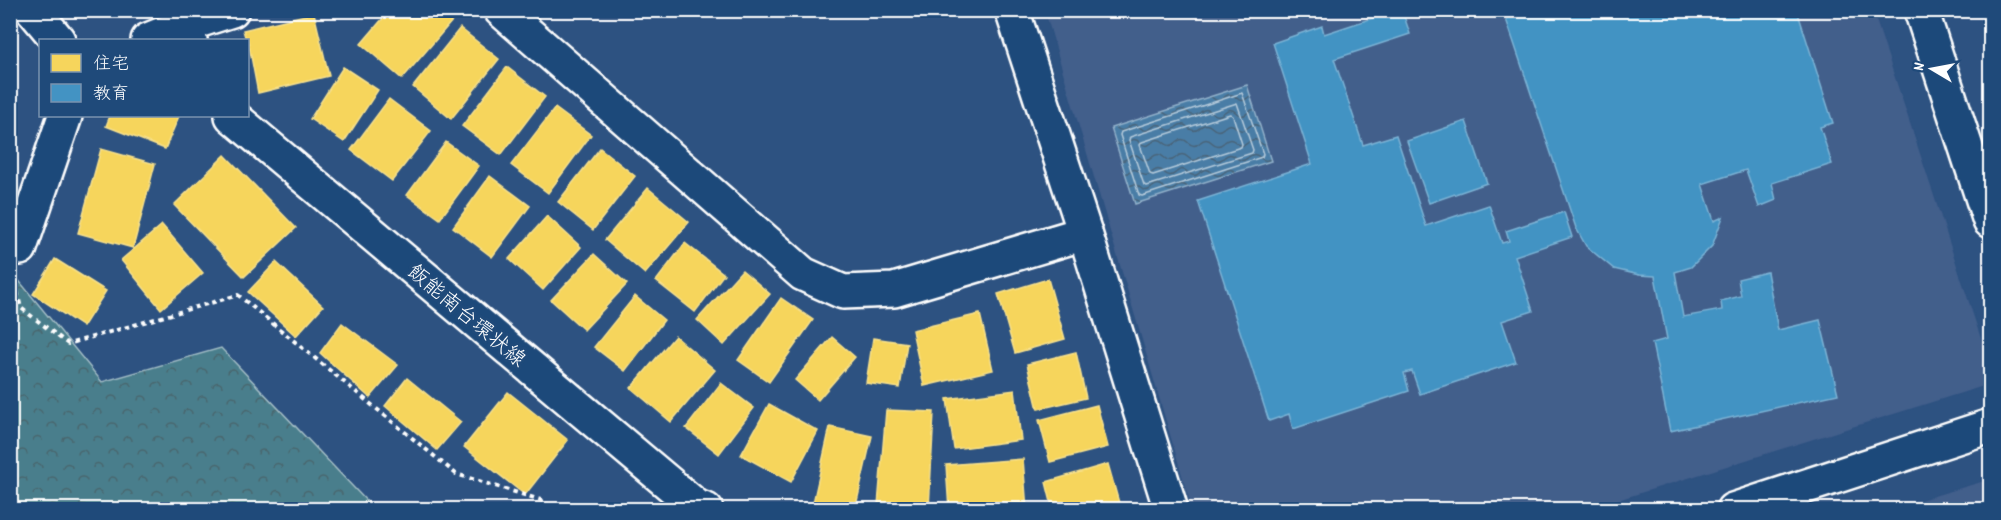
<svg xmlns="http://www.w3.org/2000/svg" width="2001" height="520" font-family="Dekko,'Klee One',sans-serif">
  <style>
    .built { fill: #425e8b }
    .forest { fill: url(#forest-crowns); stroke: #a4bec6; stroke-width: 1.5 }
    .water { fill: url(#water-waves); stroke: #92b1ca; stroke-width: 1.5 }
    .homes { fill: #f6d55c; stroke: #f9e28d; stroke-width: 1.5 }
    .schools { fill: #4393c3; stroke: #7bb3d5; stroke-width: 1.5 }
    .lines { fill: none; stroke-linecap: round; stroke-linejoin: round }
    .shore { stroke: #b6cbdb; stroke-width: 1.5 }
    .minor-casing { stroke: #fff; stroke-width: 38 }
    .tertiary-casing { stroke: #fff; stroke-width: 38 }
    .path { stroke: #fff; stroke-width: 4; stroke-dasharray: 4.5 4.5; stroke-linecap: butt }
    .minor { stroke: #1f4a7a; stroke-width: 33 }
    .tertiary { stroke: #1f4a7a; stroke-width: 33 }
    .labels { text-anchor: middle; stroke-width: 6; stroke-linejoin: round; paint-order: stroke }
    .street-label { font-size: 21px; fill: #fff; stroke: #1f4a7a }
  </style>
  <defs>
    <pattern id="forest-crowns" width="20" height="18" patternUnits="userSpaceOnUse" patternTransform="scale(1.5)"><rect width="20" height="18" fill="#497e8c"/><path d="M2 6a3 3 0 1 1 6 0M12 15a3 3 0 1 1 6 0" fill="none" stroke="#4a656c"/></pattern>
    <pattern id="water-waves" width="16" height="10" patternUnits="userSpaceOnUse" patternTransform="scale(1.5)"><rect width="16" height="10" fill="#497da6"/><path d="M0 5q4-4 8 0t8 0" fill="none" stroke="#4a6479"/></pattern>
  </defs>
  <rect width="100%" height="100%" fill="#2d5281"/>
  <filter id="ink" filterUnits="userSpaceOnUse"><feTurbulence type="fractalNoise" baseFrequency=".0167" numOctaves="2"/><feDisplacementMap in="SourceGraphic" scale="12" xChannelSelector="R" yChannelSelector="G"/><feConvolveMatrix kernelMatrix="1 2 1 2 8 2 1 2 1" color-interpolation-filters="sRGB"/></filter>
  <g filter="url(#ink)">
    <!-- built -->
    <g class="built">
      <polygon points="1045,11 1873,11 1990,366 1990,384 1589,509 1192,509"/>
      <polygon points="1988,480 1990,480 1990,509 1890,509"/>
    </g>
    <!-- forest -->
    <polygon class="forest" points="11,271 102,382 221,348 374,509 11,509"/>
    <!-- water -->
    <polygon class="water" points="1247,85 1271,161 1135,204 1111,128"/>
    <!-- homes -->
    <g class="homes">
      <polygon points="390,10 440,10 452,21 402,79 361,44"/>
      <polygon points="314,13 329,76 258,93 248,40 246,40 243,30"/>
      <polygon points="460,28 499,59 451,119 413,87"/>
      <polygon points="343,67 378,90 344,142 310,119"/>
      <polygon points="507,67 545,97 501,155 462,126"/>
      <polygon points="389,99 431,131 392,181 351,150"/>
      <polygon points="555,108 591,135 548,193 511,165"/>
      <polygon points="110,116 179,116 165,149 106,126"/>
      <polygon points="446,142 479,166 440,219 407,195"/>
      <polygon points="600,148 635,176 593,230 558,202"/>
      <polygon points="101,149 155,164 133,248 78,233"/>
      <polygon points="225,155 296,228 244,277 174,205"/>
      <polygon points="490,176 530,206 492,257 453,227"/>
      <polygon points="648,188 689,222 645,274 605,240"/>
      <polygon points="547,216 581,247 543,290 509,259"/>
      <polygon points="162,225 203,273 161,309 121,260"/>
      <polygon points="685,243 724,274 695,312 656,281"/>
      <polygon points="594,254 627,284 584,330 551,300"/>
      <polygon points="55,259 106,291 83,327 33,294"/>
      <polygon points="276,262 323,306 296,336 248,292"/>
      <polygon points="742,270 770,294 724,345 697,320"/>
      <polygon points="1048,279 1065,339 1015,353 998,294"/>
      <polygon points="635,296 664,320 625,371 594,347"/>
      <polygon points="781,298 813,320 769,382 738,360"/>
      <polygon points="980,314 993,370 924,386 912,330"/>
      <polygon points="342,323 398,365 370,398 320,353"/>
      <polygon points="675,336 715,370 671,422 631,388"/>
      <polygon points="832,337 855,357 818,400 795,380"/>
      <polygon points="873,338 907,343 900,388 866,383"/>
      <polygon points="1076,352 1086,398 1038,409 1027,364"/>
      <polygon points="407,378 461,422 437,450 385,406"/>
      <polygon points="721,383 754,408 719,454 686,428"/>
      <polygon points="1015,390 1021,440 954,449 947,399"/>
      <polygon points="508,392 568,440 525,495 464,447"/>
      <polygon points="769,404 818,431 791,482 741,455"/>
      <polygon points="1097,405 1108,447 1050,462 1039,420"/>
      <polygon points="886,410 934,412 929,509 878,505"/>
      <polygon points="830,427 872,436 855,510 842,510 813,503"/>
      <polygon points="1023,459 1027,510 949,510 946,465"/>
      <polygon points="1108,464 1121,510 1053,510 1046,482"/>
    </g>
    <!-- schools -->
    <g class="schools">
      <polygon points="1397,10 1402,10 1410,34 1334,59 1363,145 1396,135 1426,226 1489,205 1502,243 1509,241 1506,231 1564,212 1572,237 1515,256 1533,311 1502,321 1516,362 1420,394 1412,371 1404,373 1409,391 1293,429 1289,414 1269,421 1198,201 1312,164 1273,43 1322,26 1324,34"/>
      <polygon points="1503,10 1797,10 1833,123 1820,127 1832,164 1772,183 1776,200 1759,207 1746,170 1702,184 1714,221 1723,217 1712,246 1691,267 1675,272 1683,317 1722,310 1721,301 1741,296 1738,279 1767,272 1778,330 1820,320 1838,394 1670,431 1652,343 1667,339 1655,276 1639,275 1614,269 1586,246 1576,228"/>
      <polygon points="1466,121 1487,183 1429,203 1407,141"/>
    </g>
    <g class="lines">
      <!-- shore -->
      <g class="shore">
        <polygon points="1242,93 1263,154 1262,157 1142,196 1139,195 1120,135 1121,132"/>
        <polygon points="1237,103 1253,150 1252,153 1147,186 1144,185 1129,140 1130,137"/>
        <polygon points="1230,114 1233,116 1242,144 1241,147 1153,175 1150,174 1140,145 1142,142"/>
      </g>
      <!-- minor casing -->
      <g class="minor-casing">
        <g id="minor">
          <polyline points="33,10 58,40"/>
          <polyline points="501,10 803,274 843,292 894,290 1085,233"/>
          <polyline points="1012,10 1085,233 1171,510"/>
          <polyline points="148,40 182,26 232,10"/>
          <polyline points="20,248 65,116"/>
        </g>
      </g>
      <!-- tertiary casing -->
      <g class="tertiary-casing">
        <g id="tertiary">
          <polyline points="177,10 182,26 190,40"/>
          <polyline points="1921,10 1990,221"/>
          <polyline points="232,116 697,507 706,510"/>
          <polyline points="1733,510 1990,426"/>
        </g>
      </g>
      <!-- path -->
      <polyline class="path" points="15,283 21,308 68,344 238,295 456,474 544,501 552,510"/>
      <!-- minor -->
      <use href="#minor" class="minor"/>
      <!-- tertiary -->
      <use href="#tertiary" class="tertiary"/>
    </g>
  </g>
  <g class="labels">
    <!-- street labels -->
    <g class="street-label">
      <text transform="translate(467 315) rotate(40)" y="7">飯能南台環状線</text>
    </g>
  </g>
  <!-- margin -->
  <rect width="2001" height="520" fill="none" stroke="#1f4a7a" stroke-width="36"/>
  <rect x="18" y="18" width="1965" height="484" fill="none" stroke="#fff" stroke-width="2" filter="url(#ink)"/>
  <!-- legend -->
  <rect x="39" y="39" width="210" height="78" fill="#1f4a7a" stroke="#7992af" stroke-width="1.5"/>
  <rect x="51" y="54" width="30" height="18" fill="#f6d55c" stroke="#7992af" stroke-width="1.5"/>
  <text x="93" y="69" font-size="18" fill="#ffffff">住宅</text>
  <rect x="51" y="84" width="30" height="18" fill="#4393c3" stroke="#7992af" stroke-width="1.5"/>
  <text x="93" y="99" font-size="18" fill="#ffffff">教育</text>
  <!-- north arrow -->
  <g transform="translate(1932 69) rotate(280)" stroke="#1f4a7a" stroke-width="4.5" paint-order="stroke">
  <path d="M0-4.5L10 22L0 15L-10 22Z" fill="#ffffff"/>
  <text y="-9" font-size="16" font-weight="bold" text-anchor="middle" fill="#ffffff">N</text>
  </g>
</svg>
